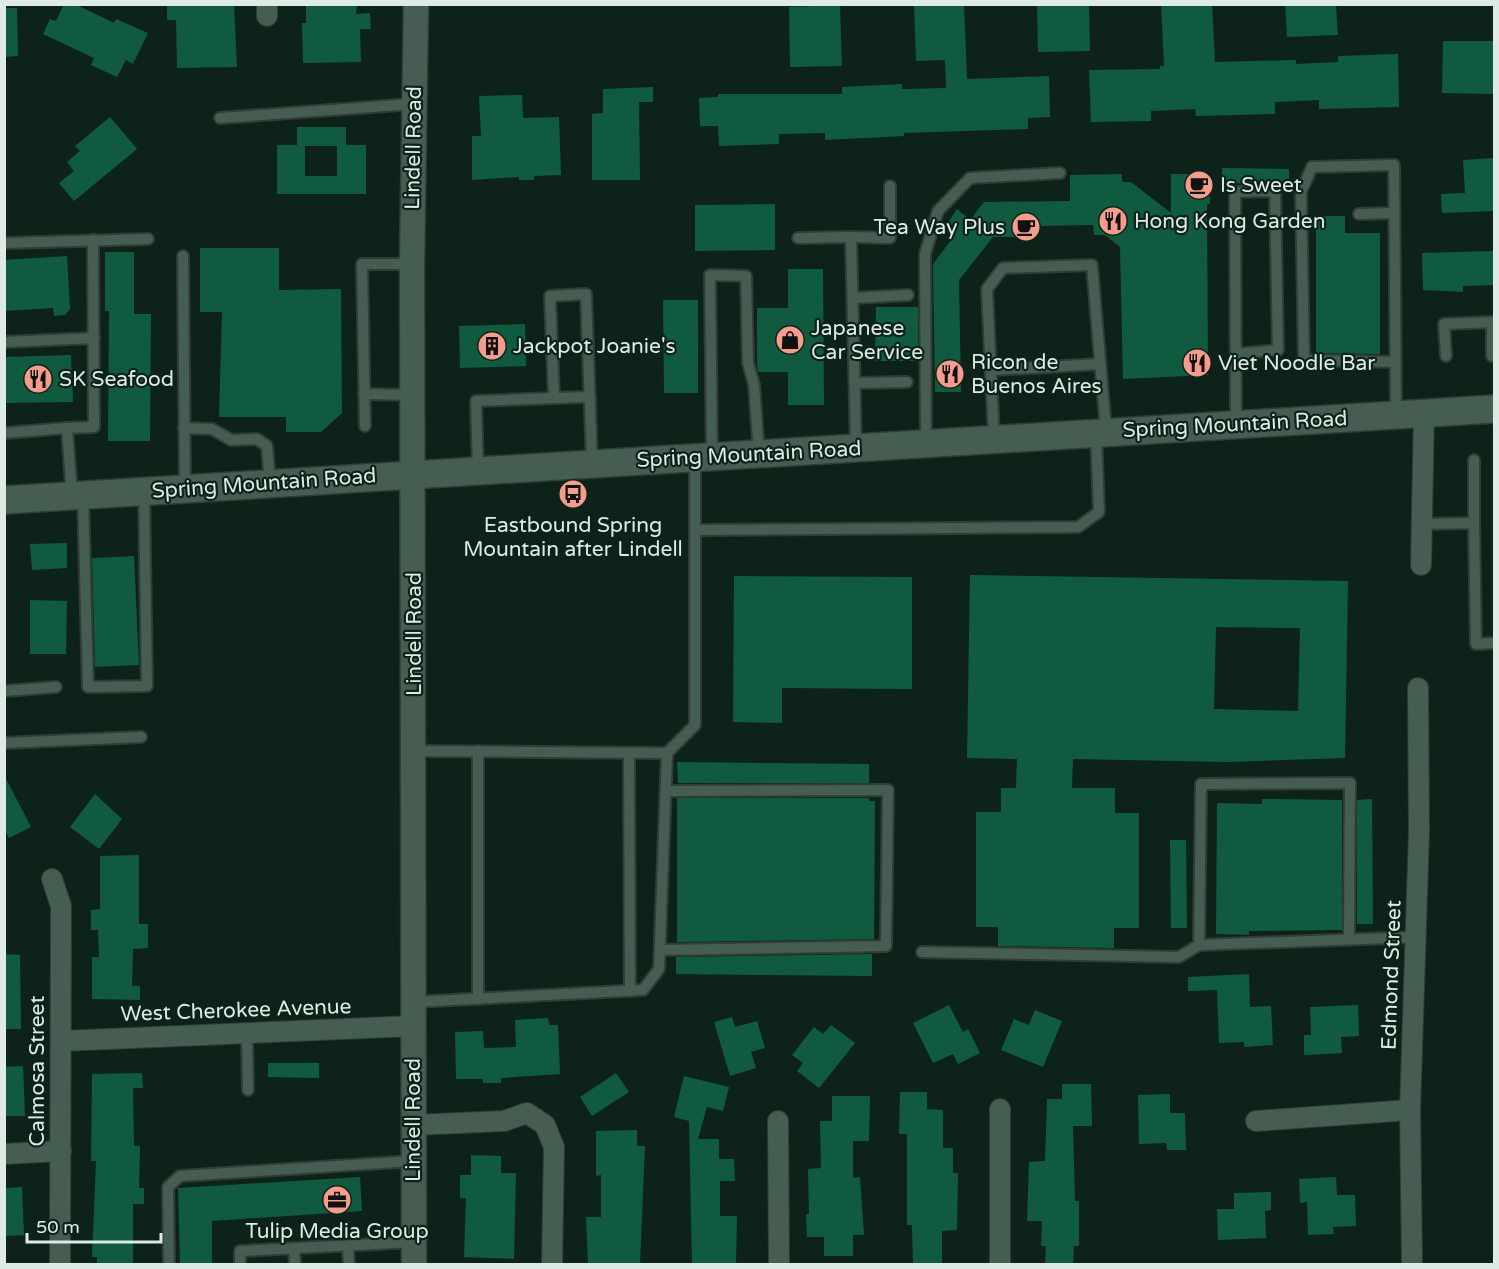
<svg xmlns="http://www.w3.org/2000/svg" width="1499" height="1269" font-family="'Varela Round',sans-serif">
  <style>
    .building { fill: #105b40; fill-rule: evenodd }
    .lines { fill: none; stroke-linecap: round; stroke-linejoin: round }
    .service-casing { stroke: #313d36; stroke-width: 14 }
    .minor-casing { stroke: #313d36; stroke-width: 22 }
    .tertiary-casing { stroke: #313d36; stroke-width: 27 }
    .secondary-casing { stroke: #313d36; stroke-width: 30 }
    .service { stroke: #465e52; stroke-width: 10 }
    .minor { stroke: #465e52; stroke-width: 20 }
    .tertiary { stroke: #465e52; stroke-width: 24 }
    .secondary { stroke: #465e52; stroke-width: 27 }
    .labels { text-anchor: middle; stroke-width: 4.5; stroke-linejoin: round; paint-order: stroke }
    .street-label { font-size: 21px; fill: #ddebe4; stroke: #0d231a }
    .poi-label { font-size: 21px; fill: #ddebe4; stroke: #0d231a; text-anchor: start }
  </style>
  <rect width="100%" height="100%" fill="#0d231a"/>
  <!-- building -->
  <g class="building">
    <polygon points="64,4 75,4 114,23 116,19 148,33 133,64 126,60 117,77 91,65 94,58 43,34 50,19 56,21"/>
    <polygon points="167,4 234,4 237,67 177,68 176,20 167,20"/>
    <polygon points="306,4 357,4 356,14 370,13 371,29 360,29 361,62 303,63 302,23 306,23"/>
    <polygon points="914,4 964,4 967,79 1049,76 1050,117 1028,118 1028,129 904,133 904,136 825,140 825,133 779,134 779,144 719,146 718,126 700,126 699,98 718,97 718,94 842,94 842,87 902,84 902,89 946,88 945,60 916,61"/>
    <polygon points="1037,4 1089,4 1090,51 1038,52"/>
    <polygon points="1161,4 1212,4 1215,62 1296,60 1296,64 1338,62 1338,56 1398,54 1399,107 1319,109 1319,100 1275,102 1275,114 1196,116 1195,109 1151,111 1151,121 1091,122 1089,70 1160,69 1160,66 1164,66"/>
    <polygon points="1285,4 1336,4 1338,35 1287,37"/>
    <polygon points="840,5 842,66 790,67 789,7"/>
    <polygon points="4,8 17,8 18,56 4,57"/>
    <polygon points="1443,41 1494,41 1494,94 1442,93"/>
    <polygon points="653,87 653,102 639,102 640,180 592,180 592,114 603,113 603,89"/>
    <polygon points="522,95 523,118 559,117 561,175 534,176 534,180 519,180 519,177 472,180 472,136 481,136 479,96"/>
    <polygon points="110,117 137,149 74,201 59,183 74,171 67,162 80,151 75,146"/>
    <path d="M297,127h49v18h20v49h-89v-49h20zM305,146h32v30h-32z"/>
    <polygon points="1494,158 1494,211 1442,213 1441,194 1465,193 1463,160"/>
    <polygon points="1222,168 1289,169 1289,184 1222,183"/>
    <polygon points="1122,174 1122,182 1131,182 1171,213 1171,174 1209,174 1210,204 1207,204 1208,375 1123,379 1120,247 1105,235 1094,235 1093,225 1039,226 1031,237 993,237 959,280 961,392 935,392 933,264 955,235 943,230 957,209 970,220 984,202 1070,201 1070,175"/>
    <polygon points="775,204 775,250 695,251 695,205"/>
    <polygon points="1316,216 1345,216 1345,233 1380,233 1380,354 1316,353"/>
    <polygon points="200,248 279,248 279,290 341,289 342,413 321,432 286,432 286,417 219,417 222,312 200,312"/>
    <polygon points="1494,251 1494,285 1463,286 1463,292 1423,290 1422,253"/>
    <polygon points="105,252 134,252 134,314 151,314 150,441 108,441 109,311 105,311"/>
    <polygon points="67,256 70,309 65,315 54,316 53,308 4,311 4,260"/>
    <polygon points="788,269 823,269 824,405 788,405 788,372 758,372 757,366 757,308 788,308"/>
    <polygon points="663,300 698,300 698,393 664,393"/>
    <polygon points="876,307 918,307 918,361 875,361"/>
    <polygon points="525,324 526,366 460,368 459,326"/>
    <polygon points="71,355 73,402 4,403 4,357"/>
    <polygon points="67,543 67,568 32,570 30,544"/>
    <polygon points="134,556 139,665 95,667 92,558"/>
    <path d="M970,575l378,6 -3,177 -116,4 -156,-3 -1,29h43v25h24v115h-25v20l-116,-2v-19h-22v-115h25v-24h15l1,-29 -50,-1zM1216,627l84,1 -2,83 -84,-2z"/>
    <polygon points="734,576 912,577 912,689 782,688 782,723 733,722"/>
    <polygon points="30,600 67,601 66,654 30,654"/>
    <polygon points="677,762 869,764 869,783 678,783"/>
    <polygon points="4,775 31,827 9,838 4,828"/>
    <polygon points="95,794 122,819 99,849 70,827"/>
    <polygon points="677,798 869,798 869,801 875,801 874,939 677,942"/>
    <polygon points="1262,799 1342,800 1342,930 1249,931 1249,935 1216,934 1217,803 1262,804"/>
    <polygon points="1372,799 1373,924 1357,924 1357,800"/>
    <polygon points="1170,840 1186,840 1187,928 1171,928"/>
    <polygon points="139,855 139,924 148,924 148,948 133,949 132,986 140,986 140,1000 92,999 92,957 99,957 98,930 91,930 91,910 100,909 100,856"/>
    <polygon points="4,954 20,955 21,1029 4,1029"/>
    <polygon points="872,954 872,976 676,974 676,957"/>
    <polygon points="1249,974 1250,1007 1271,1006 1273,1045 1244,1047 1244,1042 1219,1043 1217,990 1188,991 1188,977"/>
    <polygon points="949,1005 963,1032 968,1029 980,1053 958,1064 953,1054 933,1063 913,1023"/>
    <polygon points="1358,1005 1359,1036 1341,1037 1342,1053 1304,1055 1304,1035 1311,1035 1310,1007"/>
    <polygon points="1035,1010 1062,1021 1043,1067 1001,1050 1014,1019 1029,1025"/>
    <polygon points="732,1017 735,1027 757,1021 765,1048 751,1052 756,1068 730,1076 714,1022"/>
    <polygon points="548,1018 549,1025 558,1025 560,1074 501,1078 501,1083 483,1083 483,1079 456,1079 455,1032 483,1031 484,1048 516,1047 515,1020"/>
    <polygon points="831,1025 855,1043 819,1088 797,1071 803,1063 792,1055 814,1027 823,1034"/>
    <polygon points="268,1063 319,1063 319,1078 268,1077"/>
    <polygon points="23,1066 25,1116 4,1116 4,1067"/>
    <polygon points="142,1073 143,1088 133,1088 134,1146 140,1146 139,1188 144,1188 144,1204 133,1204 133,1264 97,1264 97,1257 92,1257 96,1161 91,1161 92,1074"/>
    <polygon points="616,1073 629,1092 592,1116 580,1097"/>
    <polygon points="684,1076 729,1087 723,1111 707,1107 698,1139 719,1139 719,1159 734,1159 735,1181 720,1181 720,1216 737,1216 736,1264 692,1264 689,1121 674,1117"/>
    <polygon points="1062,1084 1091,1084 1092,1126 1073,1126 1075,1201 1079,1201 1079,1246 1074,1246 1073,1264 1045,1264 1046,1246 1041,1246 1042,1221 1027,1221 1029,1162 1045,1161 1047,1099 1062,1099"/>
    <polygon points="900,1092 927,1092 927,1109 943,1110 943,1148 953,1148 953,1173 958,1173 957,1230 942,1231 942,1264 913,1264 912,1225 907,1225 907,1134 899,1134"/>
    <polygon points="1170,1094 1170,1113 1185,1113 1186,1150 1167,1150 1166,1143 1139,1144 1138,1095"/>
    <polygon points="832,1096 870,1096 869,1141 853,1141 853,1178 860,1177 864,1235 853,1235 853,1256 824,1256 824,1237 807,1237 806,1214 809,1214 808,1169 821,1168 820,1121 832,1121"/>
    <polygon points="637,1130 637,1146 645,1146 640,1264 588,1264 586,1217 601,1217 601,1175 596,1176 596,1131"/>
    <polygon points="471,1155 501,1156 501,1173 516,1173 514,1259 464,1257 466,1198 460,1198 460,1175 471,1175"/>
    <polygon points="360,1177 362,1211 212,1221 212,1264 180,1264 178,1188"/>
    <polygon points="1336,1177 1337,1195 1355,1195 1356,1226 1333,1227 1334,1234 1308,1235 1307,1202 1300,1203 1299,1179"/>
    <polygon points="22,1187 24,1235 4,1236 4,1188"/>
    <polygon points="1271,1192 1271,1210 1265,1211 1266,1238 1218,1240 1217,1209 1234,1209 1234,1193"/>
  </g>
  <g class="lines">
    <!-- service casing -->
    <g class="service-casing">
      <g id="service">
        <polyline points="220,118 413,104"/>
        <polyline points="1359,214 1394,213"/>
        <polyline points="851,237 890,238 890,186"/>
        <polyline points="798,238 851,237 856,447"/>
        <polyline points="4,243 148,239"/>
        <polyline points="183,256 185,488"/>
        <polyline points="853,298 908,295"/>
        <polyline points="4,342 94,338"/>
        <polyline points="1236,354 1278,350 1275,191 1235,192 1236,424"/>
        <polyline points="1446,356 1444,324 1494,322"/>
        <polyline points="1492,356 1492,322"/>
        <polyline points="1396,362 1304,360 1301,192 1312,167 1394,165 1396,414"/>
        <polyline points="991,370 1100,364"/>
        <polyline points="855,383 907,382"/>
        <polyline points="364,394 414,395"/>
        <polyline points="554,398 590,397"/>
        <polyline points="365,426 362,264 412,264"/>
        <polyline points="184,428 212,429 231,440 257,439 267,446 270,483"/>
        <polyline points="4,433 67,428"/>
        <polyline points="994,439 987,289 1003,268 1092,265 1106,431"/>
        <polyline points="926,442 925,254 938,211 970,178 1060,173"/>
        <polyline points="712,456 710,275 746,276 748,363 754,385 759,453"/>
        <polyline points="695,458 695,530 1078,527 1099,512 1096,433"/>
        <polyline points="478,470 476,401 554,398 550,296 586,294 592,463"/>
        <polyline points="83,495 88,687 147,686 144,491"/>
        <polyline points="72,496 67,428 94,427 93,240"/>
        <polyline points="1474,523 1474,460"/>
        <polyline points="1422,524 1474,523 1476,644 1494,643"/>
        <polyline points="4,691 56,687"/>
        <polyline points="4,743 141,737"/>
        <polyline points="414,751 667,753 695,725 695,530"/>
        <polyline points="478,751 478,999"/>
        <polyline points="629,753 630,991"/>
        <polyline points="1349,939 1350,783 1201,784 1199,945 1417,937"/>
        <polyline points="660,950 886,946 888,790 666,791"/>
        <polyline points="922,952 1179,957 1199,945"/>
        <polyline points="413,1002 643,990 659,969 667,753"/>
        <polyline points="247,1035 248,1090"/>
        <polyline points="348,1247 349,1264"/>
        <polyline points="294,1249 295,1264"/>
        <polyline points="169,1264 168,1187 180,1176 414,1161"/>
        <polyline points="240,1264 240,1251 414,1242"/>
      </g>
    </g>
    <!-- minor casing -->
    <g class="minor-casing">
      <g id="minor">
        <polyline points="267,16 267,4"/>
        <polyline points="1421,565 1424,412"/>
        <polyline points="52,879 61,906 60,1264"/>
        <polyline points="61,1041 413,1026"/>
        <polyline points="1000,1109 1000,1264"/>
        <polyline points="778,1121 779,1264"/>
        <polyline points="1256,1121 1410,1110"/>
        <polyline points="413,1125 504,1121 527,1113 545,1125 554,1147 552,1264"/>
        <polyline points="4,1154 61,1151"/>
        <polyline points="1412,1264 1410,1110 1419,832 1418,688"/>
      </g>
    </g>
    <!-- tertiary casing -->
    <g class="tertiary-casing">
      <polyline id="tertiary" points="414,1264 412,264 416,4"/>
    </g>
    <!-- secondary casing -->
    <g class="secondary-casing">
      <polyline id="secondary" points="4,500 1494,409"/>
    </g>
    <!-- service -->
    <use href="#service" class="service"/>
    <!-- minor -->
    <use href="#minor" class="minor"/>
    <!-- tertiary -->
    <use href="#tertiary" class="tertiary"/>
    <!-- secondary -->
    <use href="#secondary" class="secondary"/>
  </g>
  <!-- icons -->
  <defs>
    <g id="cafe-disc" transform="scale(1.5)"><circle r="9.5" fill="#f49d8c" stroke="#0d231a"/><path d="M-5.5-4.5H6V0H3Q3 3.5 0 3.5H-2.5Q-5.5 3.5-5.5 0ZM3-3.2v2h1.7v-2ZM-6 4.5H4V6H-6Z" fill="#111"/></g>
    <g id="restaurant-disc" transform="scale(1.5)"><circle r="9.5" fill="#f49d8c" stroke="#0d231a"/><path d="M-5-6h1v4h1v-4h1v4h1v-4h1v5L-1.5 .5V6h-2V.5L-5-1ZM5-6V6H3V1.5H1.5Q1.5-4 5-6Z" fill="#111"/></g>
    <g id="shop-disc" transform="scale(1.5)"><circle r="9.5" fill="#f49d8c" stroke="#0d231a"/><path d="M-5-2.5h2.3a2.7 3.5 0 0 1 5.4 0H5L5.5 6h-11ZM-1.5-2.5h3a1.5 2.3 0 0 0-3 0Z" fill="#111"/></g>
    <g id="building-disc" transform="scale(1.5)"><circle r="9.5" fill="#f49d8c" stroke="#0d231a"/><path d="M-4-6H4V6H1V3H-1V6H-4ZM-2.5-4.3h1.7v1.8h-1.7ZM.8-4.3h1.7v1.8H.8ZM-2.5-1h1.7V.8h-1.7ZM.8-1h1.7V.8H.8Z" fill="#111"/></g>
    <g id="bus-disc" transform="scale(1.5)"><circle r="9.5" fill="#f49d8c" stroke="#0d231a"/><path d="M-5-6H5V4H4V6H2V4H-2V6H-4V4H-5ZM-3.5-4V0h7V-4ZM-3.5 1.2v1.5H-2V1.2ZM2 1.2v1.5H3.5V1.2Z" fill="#111"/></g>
    <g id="office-disc" transform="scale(1.5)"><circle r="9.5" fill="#f49d8c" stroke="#0d231a"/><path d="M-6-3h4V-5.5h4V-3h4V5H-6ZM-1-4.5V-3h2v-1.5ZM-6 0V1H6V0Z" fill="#111"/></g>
  </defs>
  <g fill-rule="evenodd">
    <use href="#cafe-disc" x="1199" y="185"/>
    <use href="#restaurant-disc" x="1113" y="221"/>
    <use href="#cafe-disc" x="1026" y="227"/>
    <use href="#shop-disc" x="790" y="340"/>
    <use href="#building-disc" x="492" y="346"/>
    <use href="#restaurant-disc" x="1197" y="363"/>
    <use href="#restaurant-disc" x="950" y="374"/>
    <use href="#restaurant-disc" x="38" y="379"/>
    <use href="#bus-disc" x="573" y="494"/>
    <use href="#office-disc" x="337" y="1200"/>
  </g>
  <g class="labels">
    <!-- street labels -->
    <g class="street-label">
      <text transform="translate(413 148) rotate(-89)" y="7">Lindell Road</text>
      <text transform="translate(1235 424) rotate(-3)" y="7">Spring Mountain Road</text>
      <text transform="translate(749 454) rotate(-3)" y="7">Spring Mountain Road</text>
      <text transform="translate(264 483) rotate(-4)" y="7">Spring Mountain Road</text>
      <text transform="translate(414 634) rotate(-90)" y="7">Lindell Road</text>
      <text transform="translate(1391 975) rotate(-88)" y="7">Edmond Street</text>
      <text transform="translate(236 1010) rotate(-2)" y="7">West Cherokee Avenue</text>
      <text transform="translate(37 1071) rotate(-90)" y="7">Calmosa Street</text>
      <text transform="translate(413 1120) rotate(-90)" y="7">Lindell Road</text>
    </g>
    <!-- poi labels -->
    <g class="poi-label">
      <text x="1220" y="192">Is Sweet</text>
      <text x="1134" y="228">Hong Kong Garden</text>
      <text x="1005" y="234" text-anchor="end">Tea Way Plus</text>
      <text x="811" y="335">Japanese<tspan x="811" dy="24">Car Service</tspan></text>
      <text x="513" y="353">Jackpot Joanie's</text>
      <text x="971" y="369">Ricon de<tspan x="971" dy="24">Buenos Aires</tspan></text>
      <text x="1218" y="370">Viet Noodle Bar</text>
      <text x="59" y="386">SK Seafood</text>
      <text x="573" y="532" text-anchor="middle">Eastbound Spring<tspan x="573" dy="24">Mountain after Lindell</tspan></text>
      <text x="337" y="1238" text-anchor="middle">Tulip Media Group</text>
    </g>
  </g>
  <!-- border -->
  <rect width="1499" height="1269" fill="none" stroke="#ddebe4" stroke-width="12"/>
  <!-- scale -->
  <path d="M27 1233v9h134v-9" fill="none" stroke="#ddebe4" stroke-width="3"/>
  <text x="36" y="1233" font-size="18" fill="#ddebe4" stroke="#0d231a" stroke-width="4.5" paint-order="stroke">50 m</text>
</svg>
